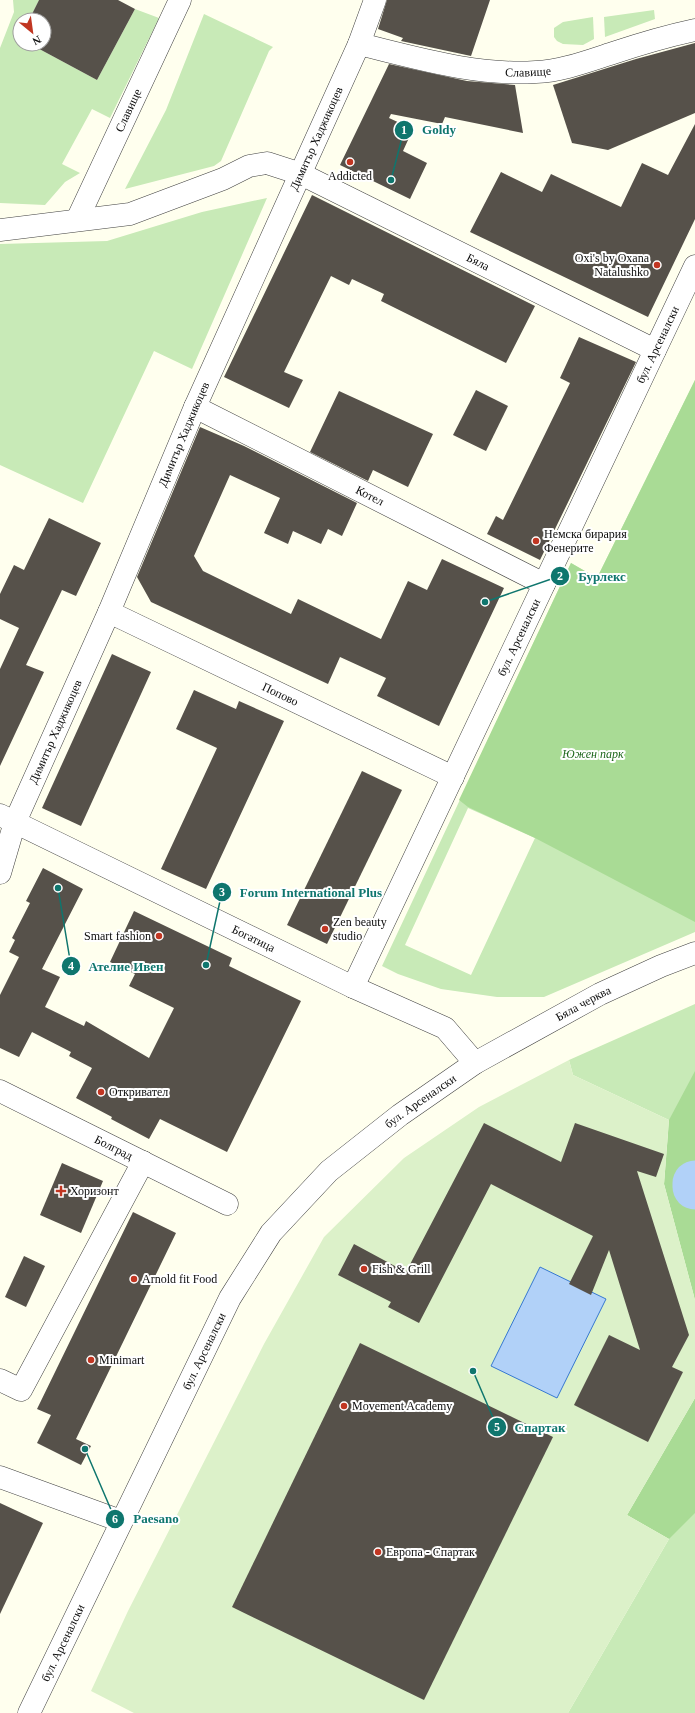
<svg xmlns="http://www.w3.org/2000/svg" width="695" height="1713" font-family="Georgia,serif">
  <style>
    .green { fill: #c8eab7; fill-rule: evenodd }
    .forest { fill: #a9db95 }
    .pitch { fill: #dcf1c9 }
    .water { fill: #b1d1f8; stroke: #3678d1 }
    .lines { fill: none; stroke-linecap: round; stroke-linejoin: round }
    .river { stroke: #b1d1f8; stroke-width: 45 }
    .building { fill: #56514a }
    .minor-casing { stroke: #404040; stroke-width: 23 }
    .minor { stroke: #fff; stroke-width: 22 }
    .poi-dot { fill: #c13622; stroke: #fff; stroke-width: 1.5 }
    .labels { text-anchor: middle; stroke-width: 4; stroke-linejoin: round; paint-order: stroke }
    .street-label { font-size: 12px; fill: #0d0d0d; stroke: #fff }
    .poi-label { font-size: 12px; fill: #0d0d0d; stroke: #fff; text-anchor: start }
    .park-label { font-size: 12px; font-style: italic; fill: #1e671c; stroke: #fff }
    .leader { fill: none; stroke: #0f766e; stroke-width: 1.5 }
    .callout-dot { fill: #0f766e; stroke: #fff; stroke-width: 1.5 }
    .mark-label { font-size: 12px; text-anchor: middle; font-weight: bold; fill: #fff }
    .callout-label { font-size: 13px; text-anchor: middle; font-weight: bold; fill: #0f766e; stroke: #fff; stroke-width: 4; stroke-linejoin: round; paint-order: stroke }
  </style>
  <rect width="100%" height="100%" fill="#ffe"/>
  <!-- green -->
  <g class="green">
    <polygon points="13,0 39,0 29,20 20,20 20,44 30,44 97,80 135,9 159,18 110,118 92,109 62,164 80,173 65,182 45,205 0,203 0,48 14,12"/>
    <polygon points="654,10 655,19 605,37 604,17"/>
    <polygon points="204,14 273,47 269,51 221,161 214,166 125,189 166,110"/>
    <polygon points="593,17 594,39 583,45 563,44 557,41 554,37 554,28 563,22"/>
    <polygon points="267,198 192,369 154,351 83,503 0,465 0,244 107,241 202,212"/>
    <path d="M695,380v552l-151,65h-47l-56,-8 -43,-15 -16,-8 189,-403 26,15zM468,808l67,30 -64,137 -66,-30z"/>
    <polygon points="695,1004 695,1300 668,1138 669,1120 573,1075 569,1060"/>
    <polygon points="695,1398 695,1713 568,1713 669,1539"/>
  </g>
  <!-- forest -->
  <g class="forest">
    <polygon points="695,380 695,922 535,838 468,807 459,800 571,563 597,578"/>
    <polygon points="695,1071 695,1300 664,1184 669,1120"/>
    <polygon points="695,1398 695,1513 669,1539 627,1515"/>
  </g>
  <!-- pitch -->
  <polygon class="pitch" points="569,1060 573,1075 669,1120 664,1184 695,1300 695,1398 627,1515 669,1539 568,1713 134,1713 91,1691 128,1611 264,1344 324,1237 404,1158 479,1107"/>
  <!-- water -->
  <polygon class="water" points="540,1267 606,1299 557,1398 491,1366"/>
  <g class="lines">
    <!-- river -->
    <polyline class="river" points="695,1183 695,1187"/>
  </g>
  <!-- building -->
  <g class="building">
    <polygon points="39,0 118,0 135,9 97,80 30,44 44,44 44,20 29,20"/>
    <polygon points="387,0 490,0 471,56 401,41 403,38 378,29"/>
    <polygon points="695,43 695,113 608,150 572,143 553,85 636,59"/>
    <polygon points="389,64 467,81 515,85 523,133 445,117 442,124 391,114 389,118 413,129 403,151 427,163 410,199 340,165"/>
    <polygon points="695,124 695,219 648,317 470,232 501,172 542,192 551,174 621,207 642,163 668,175"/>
    <polygon points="312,195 535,306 506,363 381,301 384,294 352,279 349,285 331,276 284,372 303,380 289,408 224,377"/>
    <polygon points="579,337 636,362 540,560 487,534 496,516 503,520 570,383 560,378"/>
    <polygon points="476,390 508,406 486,451 453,435"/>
    <polygon points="339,391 433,434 408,487 373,470 368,481 310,452"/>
    <polygon points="200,427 244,446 357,503 342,536 328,529 321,544 293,531 288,544 264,533 280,498 230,475 194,556 203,571 291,614 298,599 381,639 408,581 427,590 442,559 504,588 439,726 377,696 386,678 340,657 328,684 151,602 137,577"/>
    <polygon points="49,518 101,543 76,596 62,590 26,665 44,672 0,766 0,669 19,628 0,619 0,594 14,565 24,570"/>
    <polygon points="112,654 151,672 81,826 42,808"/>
    <polygon points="194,690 236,709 239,701 284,721 206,889 161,869 217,748 176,729"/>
    <polygon points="362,771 402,790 327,944 287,925"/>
    <polygon points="43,868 83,889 42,969 60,977 45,1007 84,1026 86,1021 149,1058 174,1008 129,986 135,974 110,962 134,911 232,958 229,966 301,1001 227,1152 160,1119 149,1139 111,1119 112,1117 76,1098 92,1068 69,1056 71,1052 32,1032 19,1057 0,1048 0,995 19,957 9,952 15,940 12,938 30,903 26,901"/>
    <polygon points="484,1123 561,1162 575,1123 664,1154 656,1177 637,1171 689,1335 672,1367 683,1372 648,1442 574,1405 609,1335 640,1350 609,1250 591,1295 569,1284 593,1236 491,1184 419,1323 388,1307 391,1302 338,1275 354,1244 406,1272"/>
    <polygon points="62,1163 103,1181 81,1233 40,1215"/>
    <polygon points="133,1212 176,1233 76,1439 91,1446 81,1465 37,1443 51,1415 37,1409"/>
    <polygon points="24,1256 45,1266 26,1307 5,1297"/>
    <polygon points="360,1343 553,1437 424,1700 232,1607"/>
    <polygon points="0,1503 43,1523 0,1614"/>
  </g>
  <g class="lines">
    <!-- minor casing -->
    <g class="minor-casing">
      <g id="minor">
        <path id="s1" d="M359,44c58,14 117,32 177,28 26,-1 52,-11 77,-19 27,-9 54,-17 82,-23"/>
        <path id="s2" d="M77,220l103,-220"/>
        <path id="s3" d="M0,230l130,-16 93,-35 26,-13 18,-3 34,11 354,176"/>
        <path id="s4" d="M195,407l349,177"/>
        <path id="s5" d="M109,612l344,165"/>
        <path id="s6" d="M0,815l353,172 92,41 30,35"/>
        <path id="s7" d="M0,873l15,-51 94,-210 86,-205 164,-363 16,-44"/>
        <path id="s8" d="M353,987l342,-721"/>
        <path id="s9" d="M0,1091l227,113"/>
        <polyline points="0,1380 21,1390 143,1162"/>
        <polyline points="0,1477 121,1521"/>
        <path id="s10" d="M29,1713l201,-415 41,-65 58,-62 71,-56 75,-52 125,-69 61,-28 34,-13"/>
      </g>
    </g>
    <!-- minor -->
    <use href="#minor" class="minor"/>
  </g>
  <!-- markers -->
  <g class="poi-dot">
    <circle cx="350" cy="162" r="4"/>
    <circle cx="657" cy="265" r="4"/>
    <circle cx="536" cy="541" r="4"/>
    <circle cx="325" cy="929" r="4"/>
    <circle cx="159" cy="936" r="4"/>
    <circle cx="101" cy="1092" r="4"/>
    <path d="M59 1185h4v4h4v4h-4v4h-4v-4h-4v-4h4z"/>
    <circle cx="364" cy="1269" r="4"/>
    <circle cx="134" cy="1279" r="4"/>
    <circle cx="91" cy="1360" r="4"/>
    <circle cx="344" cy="1406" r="4"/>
    <circle cx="378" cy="1552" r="4"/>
  </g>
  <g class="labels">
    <!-- street labels -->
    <g class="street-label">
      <text dy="4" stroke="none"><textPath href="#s1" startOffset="172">Славище</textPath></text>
      <text dy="4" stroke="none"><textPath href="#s2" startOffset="121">Славище</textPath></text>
      <text dy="4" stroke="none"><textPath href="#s7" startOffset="800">Димитър Хаджикоцев</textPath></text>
      <text dy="4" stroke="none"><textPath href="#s3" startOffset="511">Бяла</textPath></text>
      <text dy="4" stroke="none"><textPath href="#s8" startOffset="711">бул. Арсеналски</textPath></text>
      <text dy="4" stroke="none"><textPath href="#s7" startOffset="476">Димитър Хаджикоцев</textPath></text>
      <text dy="4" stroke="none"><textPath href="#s4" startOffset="196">Котел</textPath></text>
      <text dy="4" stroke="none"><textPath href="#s8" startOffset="387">бул. Арсеналски</textPath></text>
      <text dy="4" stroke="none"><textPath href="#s5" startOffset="190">Попово</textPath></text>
      <text dy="4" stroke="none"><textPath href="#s7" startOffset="152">Димитър Хаджикоцев</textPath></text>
      <text dy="4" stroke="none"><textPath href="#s6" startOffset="282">Богатица</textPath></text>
      <text dy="4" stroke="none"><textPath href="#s10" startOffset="928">Бяла черква</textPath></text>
      <text dy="4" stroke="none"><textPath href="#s10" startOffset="738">бул. Арсеналски</textPath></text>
      <text dy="4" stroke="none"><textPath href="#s9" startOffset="127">Болград</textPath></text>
      <text dy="4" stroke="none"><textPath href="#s10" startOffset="402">бул. Арсеналски</textPath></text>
      <text dy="4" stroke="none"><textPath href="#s10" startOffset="78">бул. Арсеналски</textPath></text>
    </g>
    <!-- poi labels -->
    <g class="poi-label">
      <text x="350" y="180" text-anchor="middle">Addicted</text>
      <text x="649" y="262" text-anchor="end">Oxi's by Oxana<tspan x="649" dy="14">Natalushko</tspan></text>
      <text x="544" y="538">Немска бирария<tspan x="544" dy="14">Фенерите</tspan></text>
      <text x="333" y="926">Zen beauty<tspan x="333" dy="14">studio</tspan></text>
      <text x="151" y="940" text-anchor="end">Smart fashion</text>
      <text x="109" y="1096">Откривател</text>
      <text x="70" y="1195">Хоризонт</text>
      <text x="372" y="1273">Fish &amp; Grill</text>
      <text x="142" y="1283">Arnold fit Food</text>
      <text x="99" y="1364">Minimart</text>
      <text x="352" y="1410">Movement Academy</text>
      <text x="386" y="1556">Европа - Спартак</text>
    </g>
    <!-- park labels -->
    <g class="park-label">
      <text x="593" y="758">Южен парк</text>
    </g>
  </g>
  <!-- callouts -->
  <path class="leader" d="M391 180L404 130M485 602L560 576M206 965L222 892M58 888L71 966M473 1371L497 1427M85 1449L115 1519"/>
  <g class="callout-dot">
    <circle cx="391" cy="180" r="4"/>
    <circle cx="485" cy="602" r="4"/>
    <circle cx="206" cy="965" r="4"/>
    <circle cx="58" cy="888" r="4"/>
    <circle cx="473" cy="1371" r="4"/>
    <circle cx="85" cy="1449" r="4"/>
    <circle cx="404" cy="130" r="10"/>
    <circle cx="560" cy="576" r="10"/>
    <circle cx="222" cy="892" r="10"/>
    <circle cx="71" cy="966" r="10"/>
    <circle cx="497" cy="1427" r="10"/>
    <circle cx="115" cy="1519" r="10"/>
  </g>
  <g class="mark-label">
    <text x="404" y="134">1</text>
    <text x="560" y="580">2</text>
    <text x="222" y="896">3</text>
    <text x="71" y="970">4</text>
    <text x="497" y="1431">5</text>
    <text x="115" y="1523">6</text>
  </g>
  <g class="callout-label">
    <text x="439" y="134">Goldy</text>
    <text x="602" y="581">Бурлекс</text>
    <text x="311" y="897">Forum International Plus</text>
    <text x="126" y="971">Ателие Ивен</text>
    <text x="540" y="1432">Спартак</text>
    <text x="156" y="1523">Paesano</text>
  </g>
  <!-- north arrow -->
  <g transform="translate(32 32) rotate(151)"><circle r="19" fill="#ffffff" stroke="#9e9e9e"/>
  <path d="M0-3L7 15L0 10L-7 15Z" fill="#c13622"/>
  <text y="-6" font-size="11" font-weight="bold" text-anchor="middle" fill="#0d0d0d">N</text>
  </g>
</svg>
